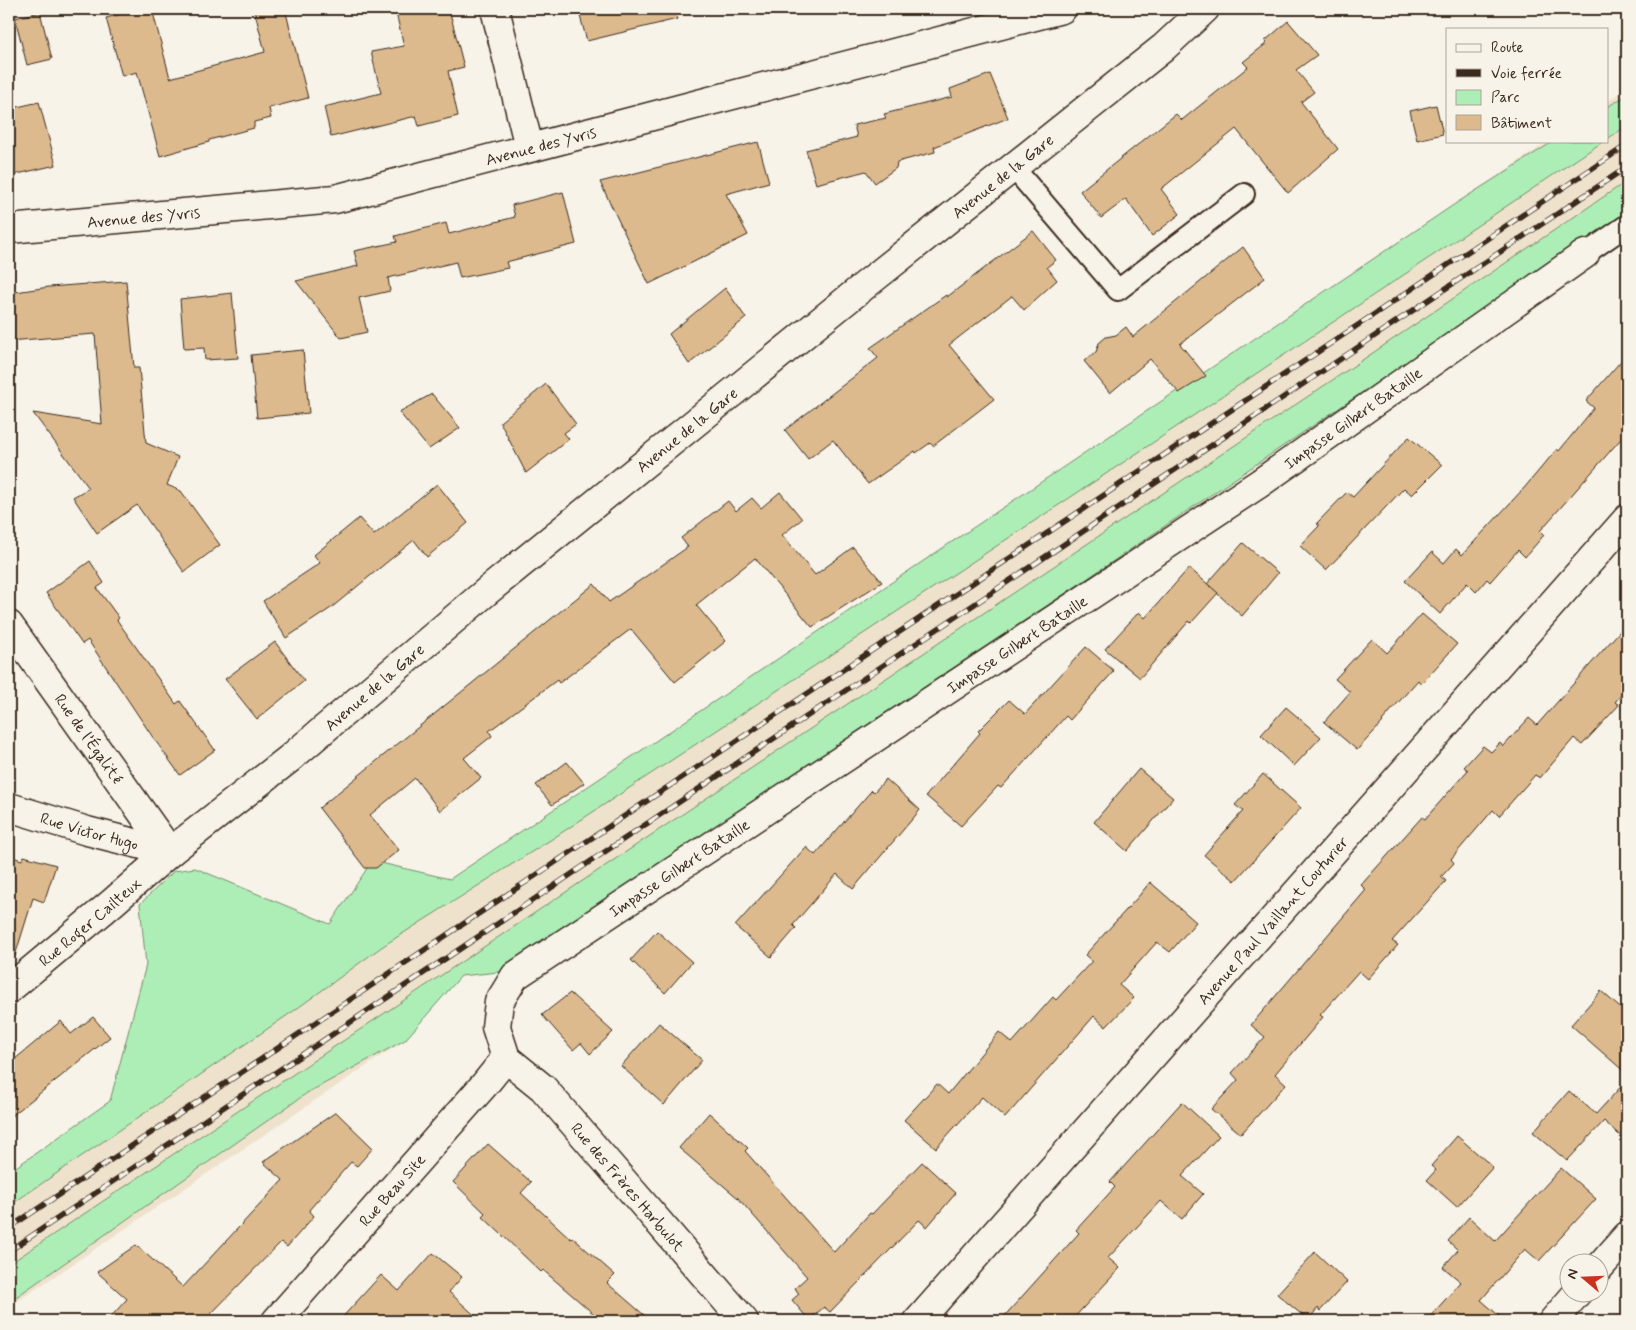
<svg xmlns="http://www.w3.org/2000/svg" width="1636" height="1330" font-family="Mynerve,sans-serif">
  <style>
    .built { fill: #efe2cd }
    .green { fill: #adeeb7; stroke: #748c6a }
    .building { fill: #dcba8e; stroke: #3b2a1e }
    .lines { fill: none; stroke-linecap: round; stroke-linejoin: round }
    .lane-casing { stroke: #3b2a1e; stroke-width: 24 }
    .street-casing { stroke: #3b2a1e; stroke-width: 31 }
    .lane { stroke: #f7f3e8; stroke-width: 20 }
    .street { stroke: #f7f3e8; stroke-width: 28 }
    .rail-casing { stroke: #3b2a1e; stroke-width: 5.5 }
    .rail { stroke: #f7f3e8; stroke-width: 4; stroke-dasharray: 11; stroke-linecap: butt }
    .labels { text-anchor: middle; stroke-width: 4; stroke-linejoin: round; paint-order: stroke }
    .street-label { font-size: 16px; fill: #3b2a1e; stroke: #f7f3e8 }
  </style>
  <rect width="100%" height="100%" fill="#f7f3e8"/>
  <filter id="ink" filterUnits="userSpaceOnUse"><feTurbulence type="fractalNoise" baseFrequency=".02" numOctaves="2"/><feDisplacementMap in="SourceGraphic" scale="10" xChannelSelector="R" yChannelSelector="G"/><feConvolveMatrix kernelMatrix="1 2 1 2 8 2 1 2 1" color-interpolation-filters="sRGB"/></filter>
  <g filter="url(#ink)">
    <!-- built -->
    <polygon class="built" points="1627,88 1627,213 515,970 461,976 405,1040 9,1307 9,1180 455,876 1549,141 1607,141 1607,102"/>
    <!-- green -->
    <g class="green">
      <polygon points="1627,95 1627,126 1607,139 1607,107"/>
      <polygon points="1554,141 1604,141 1124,462 552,839 383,946 295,1010 9,1206 9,1172 110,1101 146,965 140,904 174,871 195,868 330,924 372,861 450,879 1458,202"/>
      <polygon points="1627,181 1627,213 508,971 461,976 405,1040 307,1093 9,1302 9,1264 1346,371"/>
    </g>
    <!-- building -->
    <g class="building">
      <polygon points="141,9 152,9 170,78 265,52 254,9 285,9 308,98 269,108 271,118 254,122 254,128 209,140 209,142 160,156 137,72 122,76 106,18"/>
      <polygon points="395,9 449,9 464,67 448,71 458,116 419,126 416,116 331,137 324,107 381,93 371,52 404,46"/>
      <polygon points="578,9 675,9 677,19 587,41"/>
      <polygon points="40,12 52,59 27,65 15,18"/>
      <polygon points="1288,21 1317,55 1296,70 1314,92 1301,102 1338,149 1288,193 1236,129 1161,189 1180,214 1152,236 1126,199 1101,218 1080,191 1176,114 1182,120 1248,67 1243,62 1267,43 1265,41"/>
      <polygon points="990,74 1008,118 934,147 935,152 897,162 896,168 875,183 866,171 816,184 806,150 857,137 854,125 886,118 884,114 952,97 950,89"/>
      <polygon points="39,102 56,165 9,176 9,109"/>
      <polygon points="1436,105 1443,134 1417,140 1410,111"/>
      <polygon points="758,142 769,182 726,194 748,235 649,284 600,182"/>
      <polygon points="563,192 576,244 506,262 508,268 460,278 456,262 388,278 390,291 359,298 367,332 341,338 296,281 358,266 354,251 397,242 395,236 446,223 449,234 515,217 512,205"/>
      <polygon points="1033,231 1056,260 1047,267 1057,280 1024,310 1012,296 949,345 994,399 933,446 930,443 916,453 915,451 868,484 833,440 808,459 785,430 878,358 870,348 946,295 947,297"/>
      <polygon points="1243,247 1265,278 1180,344 1206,376 1179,393 1150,359 1110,393 1084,361 1096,352 1099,343 1106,337 1116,335 1126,327 1133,337"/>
      <polygon points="126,281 134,368 139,368 146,443 178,457 167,485 181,491 220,545 184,572 137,505 97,533 73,497 89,488 33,413 102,424 95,334 9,341 9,293 49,287"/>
      <polygon points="725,288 746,318 689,364 669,334"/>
      <polygon points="232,293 238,358 205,360 204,348 184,349 180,299"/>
      <polygon points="303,350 309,413 257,418 251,355"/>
      <polygon points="1627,354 1627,432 1540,531 1544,535 1525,557 1518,550 1490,582 1487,579 1476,592 1467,583 1440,614 1405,581 1432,552 1444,563 1456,549 1462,555 1525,487 1557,449 1559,451 1594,408 1586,401"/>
      <polygon points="546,384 576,424 564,433 569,439 526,473 500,422"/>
      <polygon points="432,394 460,428 429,449 399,412"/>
      <polygon points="1409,437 1442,465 1412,495 1404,488 1326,570 1300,546 1319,526 1317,523 1347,492 1353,497"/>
      <polygon points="437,484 468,523 427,557 414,540 331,608 286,638 263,601 320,563 314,555 359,518 374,535"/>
      <polygon points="780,492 802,519 782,535 815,575 853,547 882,582 812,627 755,558 696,605 726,641 675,682 631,629 559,683 557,680 489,731 492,736 464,758 481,778 440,811 415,778 370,815 399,850 376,868 365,868 319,808 594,584 609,602 688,547 681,538 728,501 736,511 752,498 761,508"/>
      <polygon points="1243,543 1278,573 1242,616 1207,584"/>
      <polygon points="90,561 104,583 97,588 119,618 117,620 176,704 180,701 215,750 180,775 152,736 88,640 82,644 46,593"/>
      <polygon points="1189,568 1218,593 1191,623 1189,621 1140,678 1105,649 1139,612 1145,618"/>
      <polygon points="1422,614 1457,644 1421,684 1418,680 1382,721 1383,722 1357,750 1324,722 1350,692 1335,679 1372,639 1387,653"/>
      <polygon points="1627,623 1627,688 1615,702 1619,705 1582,745 1574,738 1540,778 1535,775 1499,816 1493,810 1451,859 1454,863 1441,877 1446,881 1392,941 1398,945 1368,979 1359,971 1320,1015 1323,1017 1275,1074 1286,1084 1241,1134 1211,1109 1238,1080 1232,1073 1265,1037 1251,1025 1366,890 1361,885 1422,817 1425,819 1468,770 1464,767 1483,746 1491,752 1500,743 1503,747 1529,718 1537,725"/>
      <polygon points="275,642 304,681 257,719 225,679"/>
      <polygon points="1086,647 1114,671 1070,720 1066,716 1001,788 998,786 961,826 926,796 980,733 978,731 1009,700 1025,714"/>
      <polygon points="1286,707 1321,737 1294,766 1261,735"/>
      <polygon points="567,762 584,783 552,805 536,785"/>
      <polygon points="1139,769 1173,798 1127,851 1094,822"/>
      <polygon points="1263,774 1301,808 1235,881 1204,855 1243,811 1235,805"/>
      <polygon points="886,779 920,810 853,889 837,874 793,925 796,928 771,957 735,926 806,847 815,855 872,790 874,792"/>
      <polygon points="9,856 22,860 24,856 56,865 44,902 33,898 15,956 9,955"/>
      <polygon points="1150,882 1196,922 1170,952 1157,942 1119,985 1134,998 1106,1027 1094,1016 1005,1118 982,1097 936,1148 904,1120 937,1084 948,1094 999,1032 1012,1043 1053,997 1056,1000 1092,961 1085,955 1138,897"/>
      <polygon points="657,931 692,962 665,993 631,960"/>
      <polygon points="1601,991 1627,1014 1627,1074 1571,1025"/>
      <polygon points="570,993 613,1032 590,1054 581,1043 573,1050 542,1015"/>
      <polygon points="93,1017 110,1037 9,1118 9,1064 61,1021 71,1034"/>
      <polygon points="659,1023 702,1060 664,1105 621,1066"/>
      <polygon points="1627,1080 1627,1142 1604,1121 1567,1161 1533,1132 1569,1091 1596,1114"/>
      <polygon points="1182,1102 1219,1136 1182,1176 1203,1194 1182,1219 1161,1201 1108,1258 1120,1268 1071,1321 1000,1321 1079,1233 1076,1230 1115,1187 1110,1182"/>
      <polygon points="336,1112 373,1148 357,1166 351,1162 309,1210 314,1216 287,1247 281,1242 204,1321 107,1321 127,1299 97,1272 136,1245 183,1287 283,1180 263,1162"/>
      <polygon points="709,1113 748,1148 745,1151 834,1252 870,1213 872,1214 922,1162 956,1193 927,1227 919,1220 830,1312 824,1307 809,1320 792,1300 799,1294 795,1288 807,1277 738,1198 679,1148"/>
      <polygon points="1457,1136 1493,1167 1457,1207 1427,1180 1436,1170 1431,1166"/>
      <polygon points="488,1144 531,1182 521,1193 571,1239 572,1237 615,1275 607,1283 651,1321 602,1321 543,1270 541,1272 482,1216 485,1213 453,1182"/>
      <polygon points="1561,1168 1596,1199 1539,1261 1525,1249 1481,1300 1505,1321 1426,1321 1461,1282 1443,1267 1458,1250 1448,1241 1469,1217 1495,1241"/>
      <polygon points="1315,1252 1347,1282 1320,1311 1318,1308 1308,1320 1277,1294"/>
      <polygon points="433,1253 462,1277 449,1292 481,1321 339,1321 381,1275 399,1291"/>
    </g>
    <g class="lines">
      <!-- lane casing -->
      <g class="lane-casing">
        <g id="lane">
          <polyline points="1013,167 1118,290 1244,194"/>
          <polyline points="1585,254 1627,225"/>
        </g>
      </g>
      <!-- street casing -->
      <g class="street-casing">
        <g id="street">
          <polyline points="495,9 529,147"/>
          <path id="s1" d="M9,229l326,-30 727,-190"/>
          <path id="s2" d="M9,625l161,227"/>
          <path id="s3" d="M9,807l78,24 83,21"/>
          <path id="s4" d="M9,989l103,-86 58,-51 119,-93 197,-167 383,-310 294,-234 42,-39"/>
          <path id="s5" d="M506,1058l-10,-31 3,-25 16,-26 745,-493 325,-229"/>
          <path id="s6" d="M506,1058l37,30 201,233"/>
          <polyline points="1598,1269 1627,1236"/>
          <path id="s7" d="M276,1321l209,-237 21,-26"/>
          <path id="s8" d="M918,1321l709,-802"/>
          <polyline points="1553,1321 1578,1292"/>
        </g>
      </g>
      <!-- lane -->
      <use href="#lane" class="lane"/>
      <!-- street -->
      <use href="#street" class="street"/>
      <!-- rail casing -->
      <g class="rail-casing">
        <g id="rail">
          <polyline points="9,1228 1627,145"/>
          <polyline points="9,1251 1627,167"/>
        </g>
      </g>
      <!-- rail -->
      <use href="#rail" class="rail"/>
    </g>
  </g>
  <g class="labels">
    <!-- street labels -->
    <g class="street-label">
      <text dy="6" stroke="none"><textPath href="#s1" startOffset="540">Avenue des Yvris</textPath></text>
      <text dy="6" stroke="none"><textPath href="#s4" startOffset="1284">Avenue de la Gare</textPath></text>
      <text dy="6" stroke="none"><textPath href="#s1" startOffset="135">Avenue des Yvris</textPath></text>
      <text dy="6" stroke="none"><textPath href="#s5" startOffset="1095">Impasse Gilbert Bataille</textPath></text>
      <text dy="6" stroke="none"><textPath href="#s4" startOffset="879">Avenue de la Gare</textPath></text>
      <text dy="6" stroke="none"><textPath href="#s5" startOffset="690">Impasse Gilbert Bataille</textPath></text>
      <text dy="6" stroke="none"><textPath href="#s4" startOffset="474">Avenue de la Gare</textPath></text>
      <text dy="6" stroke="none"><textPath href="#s2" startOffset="139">Rue de l’Égalité</textPath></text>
      <text dy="6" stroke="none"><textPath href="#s3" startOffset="84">Rue Victor Hugo</textPath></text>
      <text dy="6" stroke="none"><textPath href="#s5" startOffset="285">Impasse Gilbert Bataille</textPath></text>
      <text dy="6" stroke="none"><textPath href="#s8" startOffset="535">Avenue Paul Vaillant Couturier</textPath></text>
      <text dy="6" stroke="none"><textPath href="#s4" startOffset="105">Rue Roger Cailteux</textPath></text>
      <text dy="6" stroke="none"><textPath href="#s6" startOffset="178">Rue des Frères Harbulot</textPath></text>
      <text dy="6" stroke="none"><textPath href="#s7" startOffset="175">Rue Beau Site</textPath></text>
    </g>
  </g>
  <!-- margin -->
  <rect width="1636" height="1330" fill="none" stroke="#f7f3e8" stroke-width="30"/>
  <rect x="15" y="15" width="1606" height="1300" fill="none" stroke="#3b2a1e" stroke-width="2" filter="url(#ink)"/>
  <!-- legend -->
  <rect x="1446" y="28" width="162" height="115" fill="#f7f3e8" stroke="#aca397"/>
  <rect x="1456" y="44" width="25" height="8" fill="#f7f3e8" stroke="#aca397"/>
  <text x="1491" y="52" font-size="15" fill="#3b2a1e">Route</text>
  <rect x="1456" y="69" width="25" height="8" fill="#3b2a1e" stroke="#aca397"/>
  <text x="1491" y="78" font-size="15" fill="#3b2a1e">Voie ferrée</text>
  <rect x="1456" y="90" width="25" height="15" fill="#adeeb7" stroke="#aca397"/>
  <text x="1491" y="102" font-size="15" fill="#3b2a1e">Parc</text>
  <rect x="1456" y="115" width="25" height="15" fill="#dcba8e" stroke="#aca397"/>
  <text x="1491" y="128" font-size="15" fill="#3b2a1e">Bâtiment</text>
  <!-- north arrow -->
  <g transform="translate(1584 1278) rotate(289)"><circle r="24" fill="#f7f3e8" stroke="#aca397"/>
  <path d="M0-4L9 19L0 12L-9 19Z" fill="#c8321e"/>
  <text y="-8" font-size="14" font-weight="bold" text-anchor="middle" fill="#3b2a1e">N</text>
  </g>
</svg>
